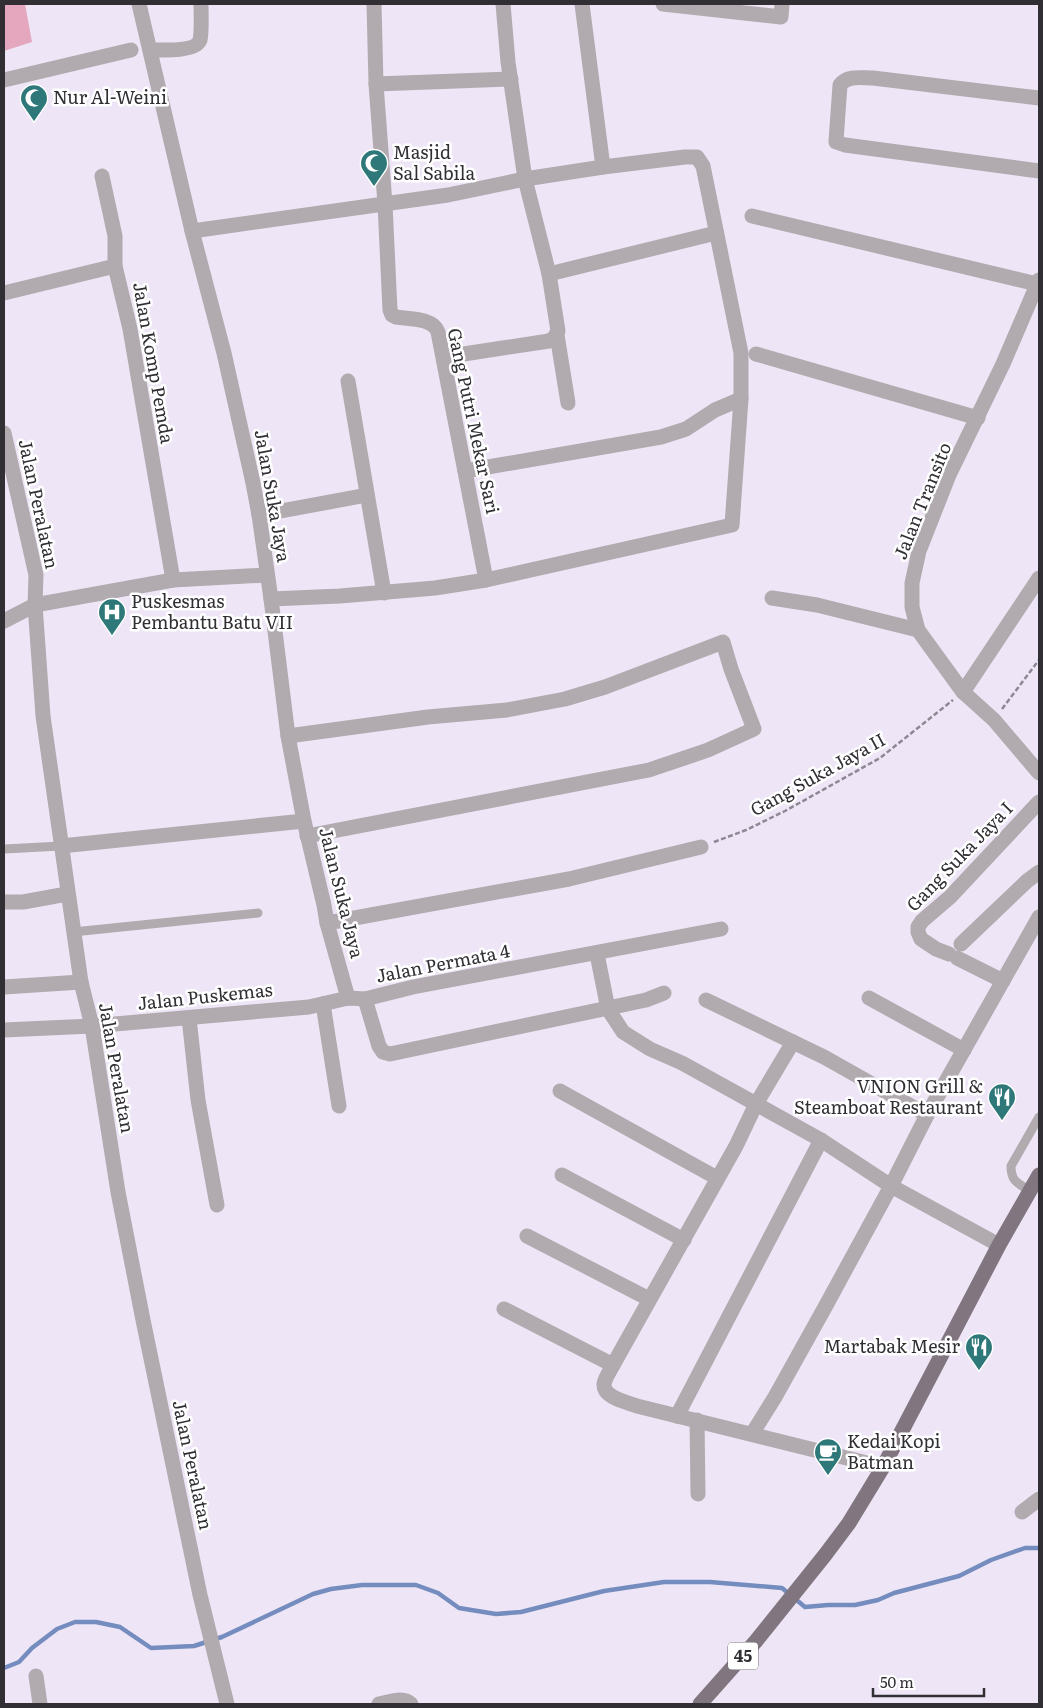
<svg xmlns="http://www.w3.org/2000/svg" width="1043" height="1708" font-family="Literata,serif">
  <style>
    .green { fill: #e4a7be }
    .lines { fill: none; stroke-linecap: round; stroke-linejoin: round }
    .stream { stroke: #758dbe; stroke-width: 4.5 }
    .path { stroke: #8d8893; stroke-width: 2.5; stroke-dasharray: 5 2.5; stroke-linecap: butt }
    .service { stroke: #b1abb0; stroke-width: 9 }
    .minor { stroke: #b1abb0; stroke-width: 15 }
    .tertiary { stroke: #b1abb0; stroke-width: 15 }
    .primary { stroke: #81767f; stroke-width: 15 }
    .labels { text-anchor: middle; stroke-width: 5; stroke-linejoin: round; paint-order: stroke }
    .shield { fill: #fff; stroke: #6f6d71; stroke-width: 1 }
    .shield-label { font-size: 16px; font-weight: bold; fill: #312e34 }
    .poi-label { font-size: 18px; fill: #312e34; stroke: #fff; text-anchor: start }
    .street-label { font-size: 18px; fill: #312e34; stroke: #fff }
  </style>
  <rect width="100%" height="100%" fill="#eee6f6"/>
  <!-- green -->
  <polygon class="green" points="4,4 25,4 32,42 4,51"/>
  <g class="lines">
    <!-- stream -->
    <polyline class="stream" points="4,1668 19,1662 32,1648 57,1629 75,1622 96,1622 120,1627 151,1648 194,1646 222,1637 313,1594 331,1589 362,1585 416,1585 438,1593 459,1608 496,1614 521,1612 604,1591 664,1582 710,1582 782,1588 805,1607 828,1605 855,1605 878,1600 894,1593 959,1576 991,1560 1025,1548 1039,1548"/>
    <!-- path -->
    <g class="path">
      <polyline points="1002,709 1039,660"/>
      <polyline points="714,842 746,830 785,811 880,758 953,700"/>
    </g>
    <!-- service -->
    <g class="service">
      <polyline points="4,849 61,846"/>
      <polyline points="73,932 258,913"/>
      <path d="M1030,1191c-12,-8 -19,-9 -19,-25l28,-49"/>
    </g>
    <!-- minor -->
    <g class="minor">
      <polyline points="139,4 192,231 224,353 253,483 259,515 271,599 288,736 304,821 324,905 327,923 348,998"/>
      <path d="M374,4l2,80 9,120 5,106 2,5 4,2c13,2 37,1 42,15l48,248"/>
      <polyline points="582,4 603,167"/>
      <polyline points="663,4 781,17 782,4"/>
      <path d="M150,50c11,0 46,2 50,-10 2,-9 1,-26 1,-36"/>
      <polyline points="4,80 131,50"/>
      <polyline points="376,84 511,79"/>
      <path d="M1039,98l-166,-20c-12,0 -25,-3 -33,7l-4,56v1l9,3 194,26"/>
      <polyline points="102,176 115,236 115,266"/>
      <polyline points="752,216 1037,284"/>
      <polyline points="192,231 448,195 525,179 603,167 685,157 697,157 703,166 741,353 741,399 732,525 486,580 435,588 340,596 271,599"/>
      <polyline points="549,274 716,233"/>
      <polyline points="1039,280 1003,364 949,475 919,551 912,583 912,607 918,630 963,692 994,720 1039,773"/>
      <polyline points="4,293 115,266 130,329 173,580"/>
      <polyline points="557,335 568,403"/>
      <polyline points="756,354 978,418"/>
      <polyline points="444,357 549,341 554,338 558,331 549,274 525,179 508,62 503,4"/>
      <polyline points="348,381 384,593"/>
      <polyline points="465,471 661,437 686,429 715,410 741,399"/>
      <polyline points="259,515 367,495"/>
      <polyline points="772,598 817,605 918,630"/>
      <polyline points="35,605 173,580 267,575"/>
      <polyline points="963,692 1039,578"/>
      <polyline points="288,736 428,717 507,710 565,699 605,687 723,642 731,669 754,729 708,750 649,770 307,836"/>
      <polyline points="61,846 304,821"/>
      <polyline points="4,902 23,902 67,894"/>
      <polyline points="327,923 569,879 701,847"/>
      <polyline points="961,944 1027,881 1039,872"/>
      <polyline points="597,954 608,1009 623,1032 650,1049 682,1063 821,1140 891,1186 999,1245"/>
      <polyline points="949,954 936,949 921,939 918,932 918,927 922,921 950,897 1039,802"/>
      <polyline points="957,958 1003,981"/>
      <polyline points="4,987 81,982"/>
      <polyline points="869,998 964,1050"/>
      <polyline points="365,999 379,1046 383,1052 390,1054 646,1000 664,993"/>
      <polyline points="706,1000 824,1057 927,1115"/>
      <polyline points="323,1004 339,1106"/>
      <polyline points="189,1018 198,1100 217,1205"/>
      <polyline points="92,1026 309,1007 348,998 365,999 413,987 721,929"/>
      <path d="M793,1042l-37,62 -20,42 -123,219c-3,6 -8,13 -9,19 -1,14 23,18 33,22l246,61"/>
      <polyline points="560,1091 717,1178"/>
      <polyline points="562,1175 684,1240"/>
      <polyline points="527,1236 649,1299"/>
      <polyline points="504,1309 613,1365"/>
      <polyline points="677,1416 821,1140"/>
      <polyline points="697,1420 698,1494"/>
      <polyline points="752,1434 775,1397 824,1309 891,1186 927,1115 1039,917"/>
      <polyline points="1022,1512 1039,1499"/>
      <polyline points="36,1676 40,1704"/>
      <path d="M379,1704c11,-2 24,-8 32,0"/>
    </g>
    <!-- tertiary -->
    <g class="tertiary">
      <polyline points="4,433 36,575 35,605 43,716 81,982 92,1026 118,1192 143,1320 200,1595 227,1704"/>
      <polyline points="4,621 35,605"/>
      <polyline points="4,1030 92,1026"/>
    </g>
    <!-- primary -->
    <polyline class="primary" points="700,1704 756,1641 825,1555 849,1523 883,1467 999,1245 1039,1175"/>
  </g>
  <!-- icons -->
  <defs>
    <g id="mosque-pin" transform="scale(1.4375)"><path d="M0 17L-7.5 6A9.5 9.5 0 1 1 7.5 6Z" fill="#2e7879" stroke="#fff"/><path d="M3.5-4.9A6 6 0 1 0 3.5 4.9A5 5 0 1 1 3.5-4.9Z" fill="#fff"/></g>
    <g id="hospital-pin" transform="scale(1.4375)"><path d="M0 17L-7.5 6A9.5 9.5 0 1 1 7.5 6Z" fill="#2e7879" stroke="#fff"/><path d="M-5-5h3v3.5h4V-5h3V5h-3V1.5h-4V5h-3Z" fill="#fff"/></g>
    <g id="restaurant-pin" transform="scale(1.4375)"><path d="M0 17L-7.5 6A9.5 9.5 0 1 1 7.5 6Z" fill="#2e7879" stroke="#fff"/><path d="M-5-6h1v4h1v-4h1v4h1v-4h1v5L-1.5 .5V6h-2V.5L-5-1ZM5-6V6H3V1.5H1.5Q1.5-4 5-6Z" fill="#fff"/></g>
    <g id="cafe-pin" transform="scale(1.4375)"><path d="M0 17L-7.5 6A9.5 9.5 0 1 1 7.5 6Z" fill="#2e7879" stroke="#fff"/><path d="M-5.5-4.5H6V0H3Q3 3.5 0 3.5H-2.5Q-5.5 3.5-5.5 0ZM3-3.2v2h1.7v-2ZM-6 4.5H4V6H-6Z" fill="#fff"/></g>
  </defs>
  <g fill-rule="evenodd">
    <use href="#mosque-pin" x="34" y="98"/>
    <use href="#mosque-pin" x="374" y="163"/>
    <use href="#hospital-pin" x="112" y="612"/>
    <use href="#restaurant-pin" x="1002" y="1097"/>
    <use href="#restaurant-pin" x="979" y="1347"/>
    <use href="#cafe-pin" x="828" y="1452"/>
  </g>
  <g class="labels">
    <!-- shield labels -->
    <rect class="shield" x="728" y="1642.5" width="30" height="27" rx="4"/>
    <g class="shield-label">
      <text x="743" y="1662">45</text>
    </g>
    <!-- poi labels -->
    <g class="poi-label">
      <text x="53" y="104">Nur Al-Weini</text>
      <text x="393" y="159">Masjid<tspan x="393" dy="21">Sal Sabila</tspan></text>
      <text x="131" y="608">Puskesmas<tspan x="131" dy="21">Pembantu Batu VII</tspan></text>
      <text x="983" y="1093" text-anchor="end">VNION Grill &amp;<tspan x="983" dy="21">Steamboat Restaurant</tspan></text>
      <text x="960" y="1353" text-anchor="end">Martabak Mesir</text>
      <text x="847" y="1448">Kedai Kopi<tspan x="847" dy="21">Batman</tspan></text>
    </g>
    <!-- street labels -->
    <g class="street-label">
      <text transform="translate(153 363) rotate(80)" y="6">Jalan Komp Pemda</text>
      <text transform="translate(473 421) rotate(78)" y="6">Gang Putri Mekar Sari</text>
      <text transform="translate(272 496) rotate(80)" y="6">Jalan Suka Jaya</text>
      <text transform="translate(923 501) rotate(-68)" y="6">Jalan Transito</text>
      <text transform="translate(38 504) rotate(78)" y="6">Jalan Peralatan</text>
      <text transform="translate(818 775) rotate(-29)" y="6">Gang Suka Jaya II</text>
      <text transform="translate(960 857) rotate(-46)" y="6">Gang Suka Jaya I</text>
      <text transform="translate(341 893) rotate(76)" y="6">Jalan Suka Jaya</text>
      <text transform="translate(443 964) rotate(-11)" y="6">Jalan Permata 4</text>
      <text transform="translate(205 997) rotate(-6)" y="6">Jalan Puskemas</text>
      <text transform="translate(116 1068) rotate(80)" y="6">Jalan Peralatan</text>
      <text transform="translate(192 1465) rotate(78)" y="6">Jalan Peralatan</text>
    </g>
  </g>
  <!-- border -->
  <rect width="1043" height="1708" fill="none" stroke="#312e34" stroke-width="10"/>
  <!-- scale -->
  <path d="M873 1688v8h111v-8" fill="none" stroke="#312e34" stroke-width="2.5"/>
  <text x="880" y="1688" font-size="15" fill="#312e34" stroke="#ffffff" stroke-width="4" paint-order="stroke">50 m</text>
</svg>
